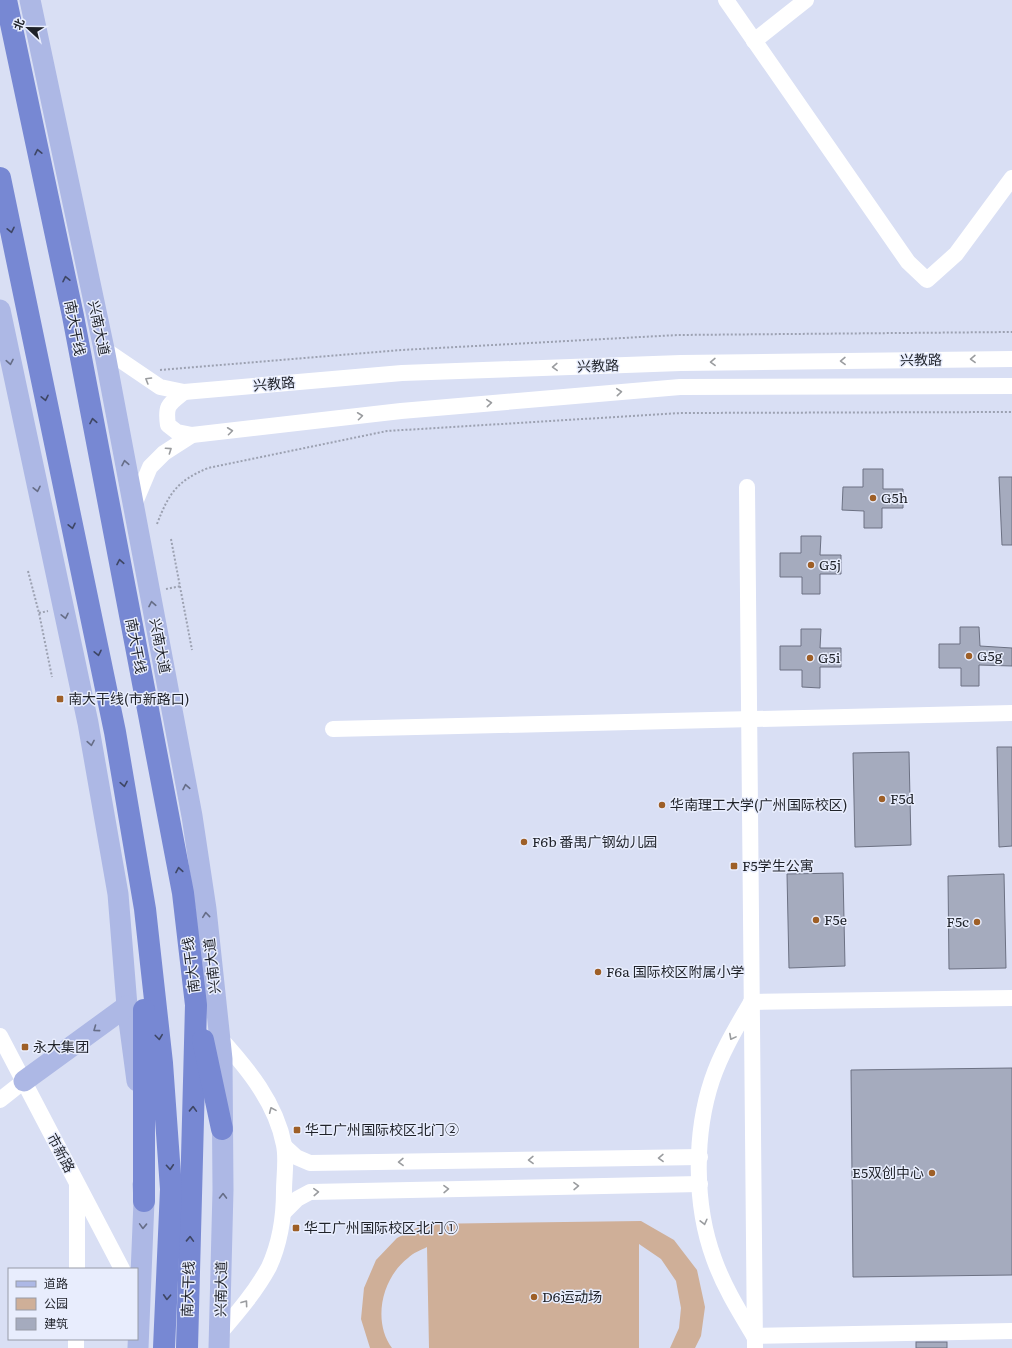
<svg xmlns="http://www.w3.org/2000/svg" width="1012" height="1348" font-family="Literata,'Noto Sans SC',serif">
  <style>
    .green { fill: #cfaf98 }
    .building { fill: #a5abbe; stroke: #6c7183 }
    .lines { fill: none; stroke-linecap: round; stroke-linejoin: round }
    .path { stroke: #9ca1b1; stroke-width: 2; stroke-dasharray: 2 2; stroke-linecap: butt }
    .minor { stroke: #fff; stroke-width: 16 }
    .major { stroke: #adb8e5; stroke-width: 21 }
    .highway { stroke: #7788d3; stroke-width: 22 }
    .oneway { stroke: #3e4664 }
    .oneway2 { stroke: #9a9c9f }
    .oneway3 { stroke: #666d87 }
    .poi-dot { fill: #9e5f27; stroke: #e8edfd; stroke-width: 1.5 }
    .labels { text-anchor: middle; stroke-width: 3; stroke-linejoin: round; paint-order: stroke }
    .street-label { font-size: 14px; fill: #1f2229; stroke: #e8edfd }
    .poi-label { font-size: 14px; fill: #1f2229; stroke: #e8edfd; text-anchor: start }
  </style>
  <rect width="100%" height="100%" fill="#d9dff4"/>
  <!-- green -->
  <path class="green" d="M641,1221l33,19 23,30 8,37 -4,29 -6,12h-25l9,-20 2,-20 -5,-27 -15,-22 -22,-15v104h-210l-2,-101c-6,3 -14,6 -19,11 -26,20 -36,63 -16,90h-22l-9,-29 3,-31 12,-28 21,-22 27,-14z"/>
  <!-- building -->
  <g class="building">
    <polygon points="863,469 883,469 883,489 903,489 903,508 882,508 882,528 864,528 864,511 842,510 843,487 863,487"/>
    <polygon points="999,477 1012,477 1012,545 1002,545"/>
    <polygon points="801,536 821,536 820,555 841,555 841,574 820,574 820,594 802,594 802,577 780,577 780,553 801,553"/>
    <polygon points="960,627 979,627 980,646 1012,648 1012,666 979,665 979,686 961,686 961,668 939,668 939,644 960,644"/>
    <polygon points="801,629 821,629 820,648 841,648 841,667 820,667 820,688 802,687 802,670 780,670 780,646 801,646"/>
    <polygon points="997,747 1012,747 1012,846 999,847"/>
    <polygon points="909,752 911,845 855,847 853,753"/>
    <polygon points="843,873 845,966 789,968 787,874"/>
    <polygon points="1004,874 1006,968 949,969 948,876"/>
    <polygon points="1012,1068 1012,1275 853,1277 851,1070"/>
    <rect x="916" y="1342" width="31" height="6"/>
  </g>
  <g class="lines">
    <!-- path -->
    <g class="path">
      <polyline points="160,370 401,350 678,335 1012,332"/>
      <path d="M157,524c12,-31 20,-43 51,-56l179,-37 294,-18 331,-1"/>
      <polyline points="171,539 192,650"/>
      <polyline points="28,571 39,613 52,677"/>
      <polyline points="166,589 181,586"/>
      <polyline points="39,613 48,611"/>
    </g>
    <!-- minor -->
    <g class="minor">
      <polyline points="726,0 908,262 927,280 956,254 1012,178"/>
      <polyline points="754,41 806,0"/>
      <polyline points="104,349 160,387 184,392 402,373 681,363 1012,359"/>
      <path d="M184,392c-15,12 -19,13 -16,33l9,7 15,3 209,-24 279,-24 332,-1"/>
      <polyline points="747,487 755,1348"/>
      <polyline points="134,505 150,467 164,453 192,435"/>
      <polyline points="333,729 1012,713"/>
      <polyline points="751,1002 1012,998"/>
      <path d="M750,1004c-14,24 -29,49 -38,76 -18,54 -18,125 2,179 10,28 25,52 40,77"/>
      <polyline points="0,1036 122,1269"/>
      <path d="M220,1038c28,31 56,65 64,107 3,14 0,31 0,46 0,26 -4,52 -15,76 -13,24 -31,45 -49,66"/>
      <polyline points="0,1100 24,1081"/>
      <polyline points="285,1147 296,1157 310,1163 700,1157"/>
      <polyline points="284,1212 297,1199 310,1192 700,1184"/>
      <polyline points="77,1269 77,1185"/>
      <polyline points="754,1336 1012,1331"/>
      <polyline points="76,1348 76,1339"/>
    </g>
    <!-- major -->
    <g class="major">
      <polyline points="30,0 104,349 192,816 206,909 222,1059 223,1190 219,1348"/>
      <polyline points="0,310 88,723 118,894 127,1006 137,1081"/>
      <polyline points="24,1081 127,1006"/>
      <polyline points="138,1348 144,1201 143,1184"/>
    </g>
    <!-- highway -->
    <g class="highway">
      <polyline points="6,0 73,316 183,893 196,1005 187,1348"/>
      <polyline points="0,178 115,732 145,909 162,1063 171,1189 164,1348"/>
      <polyline points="203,1040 222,1129"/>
      <polyline points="144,1201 144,1010"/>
    </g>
  </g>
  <!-- one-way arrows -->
  <defs><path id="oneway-chevron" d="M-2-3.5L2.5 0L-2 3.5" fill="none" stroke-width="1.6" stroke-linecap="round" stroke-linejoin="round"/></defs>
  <g class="oneway">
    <use href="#oneway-chevron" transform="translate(38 152) rotate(-102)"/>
    <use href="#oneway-chevron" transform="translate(11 230) rotate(78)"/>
    <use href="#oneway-chevron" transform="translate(66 279) rotate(-102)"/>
    <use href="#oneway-chevron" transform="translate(45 398) rotate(78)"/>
    <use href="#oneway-chevron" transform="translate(93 421) rotate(-101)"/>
    <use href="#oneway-chevron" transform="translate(72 526) rotate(78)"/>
    <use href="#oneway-chevron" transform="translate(120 562) rotate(-101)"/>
    <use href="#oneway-chevron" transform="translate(98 653) rotate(78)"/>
    <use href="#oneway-chevron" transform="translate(124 784) rotate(80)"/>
    <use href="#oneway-chevron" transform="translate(179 870) rotate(-100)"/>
    <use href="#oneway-chevron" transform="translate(159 1037) rotate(83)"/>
    <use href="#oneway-chevron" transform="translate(193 1109) rotate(-88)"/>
    <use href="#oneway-chevron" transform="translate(170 1167) rotate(86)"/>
    <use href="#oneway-chevron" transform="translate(190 1239) rotate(-88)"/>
    <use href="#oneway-chevron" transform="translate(167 1297) rotate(93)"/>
  </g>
  <g class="oneway2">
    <use href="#oneway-chevron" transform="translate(973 359) rotate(179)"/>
    <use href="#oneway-chevron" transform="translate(843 361) rotate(179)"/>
    <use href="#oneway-chevron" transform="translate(713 362) rotate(179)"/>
    <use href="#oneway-chevron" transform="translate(555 367) rotate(178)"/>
    <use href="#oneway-chevron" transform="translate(148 380) rotate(-149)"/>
    <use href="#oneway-chevron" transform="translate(619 392) rotate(-5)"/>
    <use href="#oneway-chevron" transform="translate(489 403) rotate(-5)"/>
    <use href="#oneway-chevron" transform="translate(360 416) rotate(-7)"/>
    <use href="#oneway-chevron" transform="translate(230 431) rotate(-7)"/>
    <use href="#oneway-chevron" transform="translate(169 450) rotate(-34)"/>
    <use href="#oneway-chevron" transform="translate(732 1037) rotate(118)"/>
    <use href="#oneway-chevron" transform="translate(272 1110) rotate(-114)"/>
    <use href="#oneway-chevron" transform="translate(661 1158) rotate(179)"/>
    <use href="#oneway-chevron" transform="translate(531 1160) rotate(179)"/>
    <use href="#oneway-chevron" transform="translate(401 1162) rotate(179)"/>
    <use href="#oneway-chevron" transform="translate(576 1186) rotate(-1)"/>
    <use href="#oneway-chevron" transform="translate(446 1189) rotate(-1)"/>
    <use href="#oneway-chevron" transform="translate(316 1192) rotate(-3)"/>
    <use href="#oneway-chevron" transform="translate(704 1222) rotate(76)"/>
    <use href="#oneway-chevron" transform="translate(245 1303) rotate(-54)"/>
  </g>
  <g class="oneway3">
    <use href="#oneway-chevron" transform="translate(10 362) rotate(79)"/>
    <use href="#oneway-chevron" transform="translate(125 463) rotate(-101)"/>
    <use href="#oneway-chevron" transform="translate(37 489) rotate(78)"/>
    <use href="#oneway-chevron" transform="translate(152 604) rotate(-101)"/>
    <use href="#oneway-chevron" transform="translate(65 616) rotate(78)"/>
    <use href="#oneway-chevron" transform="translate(91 743) rotate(80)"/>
    <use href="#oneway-chevron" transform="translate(186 787) rotate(-101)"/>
    <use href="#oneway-chevron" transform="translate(206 915) rotate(-96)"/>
    <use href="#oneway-chevron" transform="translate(96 1029) rotate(144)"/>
    <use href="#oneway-chevron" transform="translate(223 1196) rotate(-89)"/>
    <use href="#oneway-chevron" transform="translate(143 1226) rotate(92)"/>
  </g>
  <!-- markers -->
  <g class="poi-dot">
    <circle cx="873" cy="498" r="4"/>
    <circle cx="811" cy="565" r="4"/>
    <circle cx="969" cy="656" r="4"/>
    <circle cx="810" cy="658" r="4"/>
    <rect x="56" y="695" width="8" height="8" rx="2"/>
    <circle cx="882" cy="799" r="4"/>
    <circle cx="662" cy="805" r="4"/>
    <circle cx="524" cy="842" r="4"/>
    <rect x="730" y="862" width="8" height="8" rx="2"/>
    <circle cx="816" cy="920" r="4"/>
    <circle cx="977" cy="922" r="4"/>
    <circle cx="598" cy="972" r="4"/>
    <rect x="21" y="1043" width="8" height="8" rx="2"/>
    <rect x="293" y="1126" width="8" height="8" rx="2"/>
    <circle cx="932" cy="1173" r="4"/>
    <rect x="292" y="1224" width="8" height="8" rx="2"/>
    <circle cx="534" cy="1297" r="4"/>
  </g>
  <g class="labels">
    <!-- street labels -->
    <g class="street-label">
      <text transform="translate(75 328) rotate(79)" y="5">南大干线</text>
      <text transform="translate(99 328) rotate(78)" y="5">兴南大道</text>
      <text transform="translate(921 360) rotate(-1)" y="5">兴教路</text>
      <text transform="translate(598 366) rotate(-2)" y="5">兴教路</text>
      <text transform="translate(274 384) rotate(-5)" y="5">兴教路</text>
      <text transform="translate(136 646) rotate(79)" y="5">南大干线</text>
      <text transform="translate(160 646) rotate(79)" y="5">兴南大道</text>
      <text transform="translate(191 965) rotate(-97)" y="5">南大干线</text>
      <text transform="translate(212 966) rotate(-96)" y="5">兴南大道</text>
      <text transform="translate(61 1153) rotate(62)" y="5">市新路</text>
      <text transform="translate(188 1289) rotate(-88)" y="5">南大干线</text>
      <text transform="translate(221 1289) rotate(-89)" y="5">兴南大道</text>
    </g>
    <!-- poi labels -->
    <g class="poi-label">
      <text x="881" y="503">G5h</text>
      <text x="819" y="570">G5j</text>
      <text x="977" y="661">G5g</text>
      <text x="818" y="663">G5i</text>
      <text x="68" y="704">南大干线(市新路口)</text>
      <text x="890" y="804">F5d</text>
      <text x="670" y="810">华南理工大学(广州国际校区)</text>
      <text x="532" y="847">F6b 番禺广钢幼儿园</text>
      <text x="742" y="871">F5学生公寓</text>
      <text x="824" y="925">F5e</text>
      <text x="969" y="927" text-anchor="end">F5c</text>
      <text x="606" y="977">F6a 国际校区附属小学</text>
      <text x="33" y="1052">永大集团</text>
      <text x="305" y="1135">华工广州国际校区北门②</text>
      <text x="924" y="1178" text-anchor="end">E5双创中心</text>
      <text x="304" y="1233">华工广州国际校区北门①</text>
      <text x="542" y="1302">D6运动场</text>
    </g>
  </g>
  <!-- legend -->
  <rect x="8" y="1268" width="130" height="72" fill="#e8edfd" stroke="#989ca8"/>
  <rect x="16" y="1281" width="20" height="6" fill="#adb8e5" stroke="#989ca8"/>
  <text x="44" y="1288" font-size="12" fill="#1f2229">道路</text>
  <rect x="16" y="1298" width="20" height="12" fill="#cfaf98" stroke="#989ca8"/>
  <text x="44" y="1308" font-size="12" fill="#1f2229">公园</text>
  <rect x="16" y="1318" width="20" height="12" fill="#a5abbe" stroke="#989ca8"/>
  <text x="44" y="1328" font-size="12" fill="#1f2229">建筑</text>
  <!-- north arrow -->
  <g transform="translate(28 28) rotate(292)" stroke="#e8edfd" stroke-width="3" paint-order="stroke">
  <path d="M0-3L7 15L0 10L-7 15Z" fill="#1f2229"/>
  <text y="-6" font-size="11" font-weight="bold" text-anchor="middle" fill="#1f2229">北</text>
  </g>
</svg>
